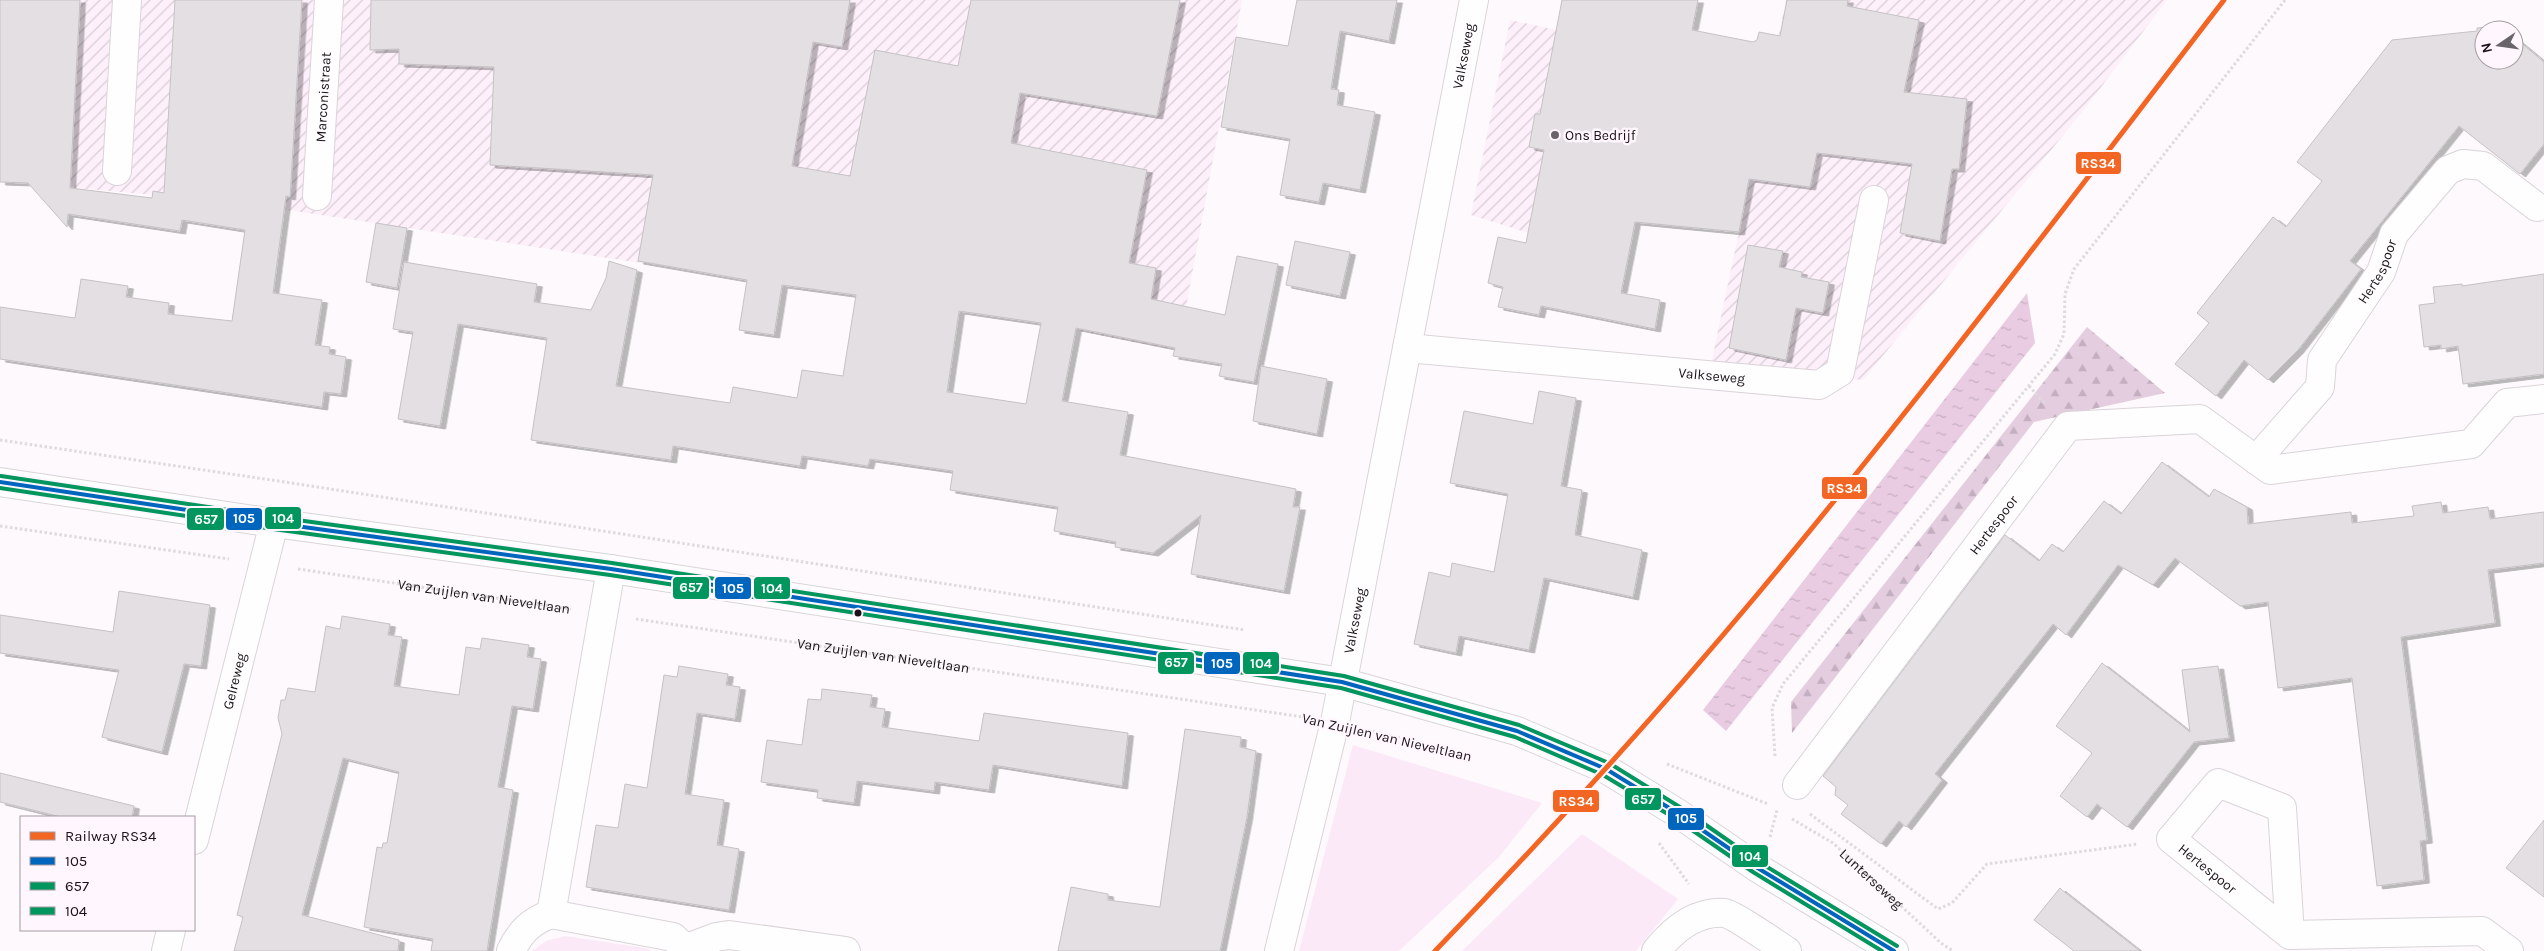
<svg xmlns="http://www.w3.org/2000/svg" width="2544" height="951" font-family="Karla,sans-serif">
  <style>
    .industrial { fill: url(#industrial-furrows) }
    .green { fill: #fce9f8 }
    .forest { fill: url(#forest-firs) }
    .water { fill: url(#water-ripples) }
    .building { fill: #e4dfe3; stroke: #c5c1c4; fill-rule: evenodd; filter: url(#shadow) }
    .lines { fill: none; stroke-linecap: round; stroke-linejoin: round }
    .minor-casing { stroke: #dad4d8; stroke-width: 30 }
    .major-casing { stroke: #dad4d8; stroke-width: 30 }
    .path { stroke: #dddbdd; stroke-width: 3; stroke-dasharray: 2.5 2.5; stroke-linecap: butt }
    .minor { stroke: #fffeff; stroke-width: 28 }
    .major { stroke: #fffeff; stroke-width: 28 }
    .bus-1-casing { stroke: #fff7fd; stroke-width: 8 }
    .bus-2-casing { stroke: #fff7fd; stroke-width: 8 }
    .bus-3-casing { stroke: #fff7fd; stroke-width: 8 }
    .bus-1 { stroke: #0065bd; stroke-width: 4 }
    .bus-2 { stroke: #00965e; stroke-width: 4 }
    .bus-3 { stroke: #00965e; stroke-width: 4 }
    .rail-1-casing { stroke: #fff7fd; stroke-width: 9 }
    .rail-1 { stroke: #f26522; stroke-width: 5 }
    .poi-dot { fill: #696468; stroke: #fff7fd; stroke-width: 2 }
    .bus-dot { fill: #191318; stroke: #fff7fd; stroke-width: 2 }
    .labels { text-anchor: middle; stroke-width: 5; stroke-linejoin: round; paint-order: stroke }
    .street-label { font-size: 14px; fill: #191318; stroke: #fff7fd }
    .poi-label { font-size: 14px; fill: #191318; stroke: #fff7fd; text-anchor: start }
    .line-badge { stroke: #fff7fd; stroke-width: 2 }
    .badge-label { font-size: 14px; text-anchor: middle; font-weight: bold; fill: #fff }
  </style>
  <defs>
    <pattern id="industrial-furrows" width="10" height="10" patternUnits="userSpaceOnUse" patternTransform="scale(1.25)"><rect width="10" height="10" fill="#fdf0fa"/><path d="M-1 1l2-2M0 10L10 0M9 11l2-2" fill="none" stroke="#d8cdd6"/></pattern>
    <pattern id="forest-firs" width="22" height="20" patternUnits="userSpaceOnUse" patternTransform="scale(1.25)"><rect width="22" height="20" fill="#e4cddf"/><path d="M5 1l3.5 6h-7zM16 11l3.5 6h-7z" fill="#c3afbf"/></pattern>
    <pattern id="water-ripples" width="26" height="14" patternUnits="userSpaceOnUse" patternTransform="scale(1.25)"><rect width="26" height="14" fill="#e9cce2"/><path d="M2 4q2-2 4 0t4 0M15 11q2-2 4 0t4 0" fill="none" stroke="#c7aec1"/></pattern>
    <filter id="shadow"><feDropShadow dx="5.5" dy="3" stdDeviation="0" flood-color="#0004"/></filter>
  </defs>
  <rect width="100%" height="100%" fill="#fdf9fc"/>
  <!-- industrial -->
  <g class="industrial">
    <polygon points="0,0 1242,0 1178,351 1035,322 241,203 0,181"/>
    <polygon points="1786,0 2167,0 2083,111 1863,380 1711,364 1739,232 1584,218 1547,239 1471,215 1510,20 1770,75"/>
  </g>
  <!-- green -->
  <g class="green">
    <polygon points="1353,745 1542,803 1499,857 1399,951 1299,951"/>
    <polygon points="1582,834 1678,899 1636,951 1462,951"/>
    <polygon points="565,936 645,948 653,951 532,951 546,941"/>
  </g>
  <!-- forest -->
  <polygon class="forest" points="2087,327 2165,393 2034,422 1792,733 1791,702"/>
  <!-- water -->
  <polygon class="water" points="2027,293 2035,343 1726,731 1703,710"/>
  <!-- building -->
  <g class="building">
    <polygon points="0,0 80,0 70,188 152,198 153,191 164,193 175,0 302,0 290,197 286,196 273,293 322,300 315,345 330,347 329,354 346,357 341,394 324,392 322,407 0,359 0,307 75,318 81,279 128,286 126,297 169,303 168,314 232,321 245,230 182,220 180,231 68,214 67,227 28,183 0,182"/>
    <path d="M371,0h479l-8,47 -29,-5 -21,124 58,10 25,-126 83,16 13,-66h209l-23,116 -137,-23 -9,50 136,27 -18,93 27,5 -5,31 74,16 12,-59 41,8 -24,118 -35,-6 3,-12 -49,-8 2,-8 -99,-20 -14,73 66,11 -8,43 176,34 -3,18h7l-16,84 -93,-17 10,-59 -48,38 -38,-6 1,-5 -62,-11 4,-24 -108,-17 3,-19 -83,-12 -2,7 -66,-10 -2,10 -127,-20 -2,14 -140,-20 16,-102 -89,-14 -18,102 -42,-7 15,-87 -20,-3 11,-67 133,22 -3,18 57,8 15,-32 3,-17 28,9 -21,116 114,17 3,-16 64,11 5,-28 41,6 13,-81 -74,-10 -8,50 -35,-5 8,-50 -109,-19 15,-86 -163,-10 4,-98 -95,-3v-15l-29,1zM959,311l82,12 -15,81 -79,-12z"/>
    <polygon points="1297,0 1397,0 1389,41 1340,31 1331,89 1339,90 1337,105 1375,112 1360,190 1323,183 1319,202 1280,195 1290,139 1221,127 1236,37 1288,46"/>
    <polygon points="1562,0 1698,0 1692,30 1753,42 1757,40 1759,32 1780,36 1787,0 1848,0 1847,6 1919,20 1904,92 1967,99 1959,169 1952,169 1940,241 1900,233 1912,164 1817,153 1810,187 1749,179 1739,232 1635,222 1621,293 1660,300 1655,329 1541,306 1539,315 1498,307 1503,287 1488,283 1498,237 1526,243 1544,150 1529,147 1535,114 1540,114"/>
    <polygon points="2501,26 2506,30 2484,30 2484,60 2514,60 2514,37 2544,62 2544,144 2520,174 2459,126 2350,261 2361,269 2298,350 2268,380 2244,360 2216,396 2175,364 2209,323 2197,313 2273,217 2286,227 2322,181 2297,162 2392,40 2477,31 2477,28"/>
    <polygon points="376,223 407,228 397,288 366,282"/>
    <polygon points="1295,241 1350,252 1340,296 1286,285"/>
    <polygon points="1748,245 1783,251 1779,267 1802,272 1801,277 1829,282 1823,313 1796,308 1786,360 1729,348"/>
    <polygon points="2544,274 2544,374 2463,384 2458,346 2441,349 2441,345 2424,347 2419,305 2435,303 2433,287 2462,284 2462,286"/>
    <polygon points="1261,366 1327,379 1317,434 1253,421"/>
    <polygon points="1539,391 1576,398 1561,486 1582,490 1575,535 1642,550 1633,597 1544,578 1529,650 1459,636 1456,653 1414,644 1429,572 1450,577 1452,563 1494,572 1508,494 1450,483 1464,411 1533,424"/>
    <polygon points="2162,462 2209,497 2214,489 2247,507 2248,524 2351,512 2352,523 2414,516 2412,506 2441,502 2443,513 2488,507 2490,519 2544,512 2544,563 2488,570 2495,623 2401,637 2427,840 2420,841 2424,880 2377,886 2352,678 2278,688 2268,602 2240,606 2175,558 2153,585 2118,565 2066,635 2053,624 1935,774 1942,780 1906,827 1899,821 1881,844 1841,814 1848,805 1835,795 1836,787 1823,776 2005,535 2039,561 2052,544 2063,552 2104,501 2121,514"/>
    <polygon points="119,591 210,605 201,666 184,664 162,752 102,737 119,670 0,653 0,615 113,632"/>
    <polygon points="342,616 390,624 388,635 402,637 394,686 459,695 466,647 480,649 482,638 529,645 527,657 541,659 533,709 512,706 498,787 513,790 487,951 431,951 433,939 364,927 377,847 382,848 383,843 387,843 399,772 343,758 302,915 399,940 398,951 234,951 243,917 237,915 282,734 278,718 281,700 285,700 288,688 315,692 326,626 340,629"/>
    <polygon points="2102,663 2190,732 2182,670 2218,666 2229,738 2194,742 2127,827 2097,804 2087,817 2060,796 2092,753 2056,726"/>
    <polygon points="679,666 728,674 726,685 740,687 735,719 697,713 685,794 724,800 717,845 739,849 729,910 586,887 596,825 618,828 625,784 647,788 664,675 677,677"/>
    <polygon points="822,689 872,695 870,707 885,709 882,727 979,741 984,713 1128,733 1122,786 993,765 989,790 935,782 934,791 857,781 854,803 817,798 818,790 761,782 767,740 802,745 808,699 821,700"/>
    <polygon points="1185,729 1241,737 1240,747 1256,751 1247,817 1220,951 1058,951 1071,887 1108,894 1108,900 1160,907"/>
    <polygon points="0,773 134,806 132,817 61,817 0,802"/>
    <polygon points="2544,820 2544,897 2506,868"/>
    <polygon points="2060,888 2062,890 2140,951 2074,951 2034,920"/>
  </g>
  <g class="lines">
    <!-- minor casing -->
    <g class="minor-casing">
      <g id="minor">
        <polyline points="117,171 127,0"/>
        <path id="s4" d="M317,196l12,-196"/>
        <path id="s5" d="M1407,348l412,37 21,-13 34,-172"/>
        <path id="s6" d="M2256,460l64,-73 2,-27 59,-88 13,-38 54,-64 15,-6 20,2 54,41"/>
        <path id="s7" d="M1797,785l271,-359 132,-7 70,51 201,-26 36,-41 37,-4"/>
        <path id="s8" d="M194,840l80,-317"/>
        <polyline points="551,914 611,569"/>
        <path id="s9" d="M2290,935l-8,-127 -64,-25 -47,56 119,96 192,-4 27,20"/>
        <polyline points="687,948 716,937 729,935 846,951"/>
        <polyline points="166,951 171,930"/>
        <path d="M511,951c9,-19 20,-30 40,-37l122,23 15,14"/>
        <path id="s10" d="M1279,951l56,-229 139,-722"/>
        <path d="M1656,951c17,-21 39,-40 68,-38 9,1 52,31 63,38"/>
      </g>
    </g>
    <!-- major casing -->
    <g class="major-casing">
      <polyline id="major" points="0,482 274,523 611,569 1342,682 1517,731 1606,769 1679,814 1756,867 1894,951"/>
    </g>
    <!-- path -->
    <g class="path">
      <polyline points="2029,386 2044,403"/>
      <polyline points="0,440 285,482 1245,630"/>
      <polyline points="0,526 229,559"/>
      <path id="s1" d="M298,569l273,40"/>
      <path id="s2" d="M636,619l667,98"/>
      <polyline points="1368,730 1459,752"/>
      <polyline points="1775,756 1772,708 1783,684 2055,354 2064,334 2065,294 2074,269 2285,0"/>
      <polyline points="1667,764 1768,804"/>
      <polyline points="1810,814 1938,909 1952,903 1987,864 2138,844"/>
      <path id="s3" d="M1792,819l41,24 108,100 12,8"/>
      <polyline points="1770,837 1777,810"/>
      <polyline points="1659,843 1689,884"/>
    </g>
    <!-- minor -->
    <use href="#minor" class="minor"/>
    <!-- major -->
    <use href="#major" class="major"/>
    <!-- bus-1 casing -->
    <g class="bus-1-casing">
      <polyline id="bus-1" points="0,482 274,523 611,569 1342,682 1517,731 1606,769 1679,814 1756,867 1894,951"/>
    </g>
    <!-- bus-2 casing -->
    <g class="bus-2-casing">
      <polyline id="bus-2" points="0,488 273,529 610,575 1341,688 1515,737 1603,775 1676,819 1753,872 1882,951"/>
    </g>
    <!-- bus-3 casing -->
    <g class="bus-3-casing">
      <polyline id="bus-3" points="1,476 275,517 612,563 1344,676 1519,725 1609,763 1683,809 1759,862 1897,946"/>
    </g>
    <!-- bus-1 -->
    <use href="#bus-1" class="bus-1"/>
    <!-- bus-2 -->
    <use href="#bus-2" class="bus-2"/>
    <!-- bus-3 -->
    <use href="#bus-3" class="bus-3"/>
    <!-- rail-1 casing -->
    <g class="rail-1-casing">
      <path id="rail-1" d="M1435,951c111,-115 218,-232 321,-355 162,-194 314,-396 468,-596"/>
    </g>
    <!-- rail-1 -->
    <use href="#rail-1" class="rail-1"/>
  </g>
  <!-- markers -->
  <circle class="poi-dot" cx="1555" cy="135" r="5"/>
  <circle class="bus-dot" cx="858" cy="613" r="4.5"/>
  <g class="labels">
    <!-- street labels -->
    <g class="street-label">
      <text dy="5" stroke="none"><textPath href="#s10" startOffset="914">Valkseweg</textPath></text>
      <text dy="5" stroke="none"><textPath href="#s4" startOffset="99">Marconistraat</textPath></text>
      <text dy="5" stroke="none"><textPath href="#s6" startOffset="229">Hertespoor</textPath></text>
      <text dy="5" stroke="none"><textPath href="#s5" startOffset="306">Valkseweg</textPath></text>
      <text dy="5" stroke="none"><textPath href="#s7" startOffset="326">Hertespoor</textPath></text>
      <text dy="5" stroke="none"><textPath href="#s1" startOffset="188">Van Zuijlen van Nieveltlaan</textPath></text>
      <text dy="5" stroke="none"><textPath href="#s10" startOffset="339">Valkseweg</textPath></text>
      <text dy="5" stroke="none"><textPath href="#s2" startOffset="250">Van Zuijlen van Nieveltlaan</textPath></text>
      <text dy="5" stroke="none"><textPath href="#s8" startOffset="164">Gelreweg</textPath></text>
      <text transform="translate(1387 737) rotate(13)" y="5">Van Zuijlen van Nieveltlaan</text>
      <text dy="5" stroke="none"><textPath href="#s9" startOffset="316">Hertespoor</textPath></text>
      <text dy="5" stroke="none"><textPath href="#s3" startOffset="100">Lunterseweg</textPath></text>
    </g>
    <!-- poi labels -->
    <g class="poi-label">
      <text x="1565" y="140">Ons Bedrijf</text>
    </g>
  </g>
  <g class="line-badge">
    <rect x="2075" y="151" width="47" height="24" rx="5" fill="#f26522"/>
    <rect x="1821" y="476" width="47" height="24" rx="5" fill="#f26522"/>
    <rect x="264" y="506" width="38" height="24" rx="5" fill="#00965e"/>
    <rect x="225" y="507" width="38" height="24" rx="5" fill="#0065bd"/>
    <rect x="186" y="507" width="39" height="24" rx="5" fill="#00965e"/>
    <rect x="672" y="576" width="38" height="24" rx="5" fill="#00965e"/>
    <rect x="753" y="576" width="38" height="24" rx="5" fill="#00965e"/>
    <rect x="714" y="576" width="38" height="24" rx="5" fill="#0065bd"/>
    <rect x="1157" y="651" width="38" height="24" rx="5" fill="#00965e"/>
    <rect x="1242" y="651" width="38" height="24" rx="5" fill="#00965e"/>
    <rect x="1203" y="651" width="38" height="24" rx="5" fill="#0065bd"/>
    <rect x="1624" y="787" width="38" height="24" rx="5" fill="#00965e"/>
    <rect x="1552" y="789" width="48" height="24" rx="5" fill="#f26522"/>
    <rect x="1667" y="807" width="38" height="24" rx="5" fill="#0065bd"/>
    <rect x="1731" y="844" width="38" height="24" rx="5" fill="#00965e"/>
  </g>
  <g class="badge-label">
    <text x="2098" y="168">RS34</text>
    <text x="1844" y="493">RS34</text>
    <text x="283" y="523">104</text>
    <text x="244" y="523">105</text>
    <text x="206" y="524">657</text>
    <text x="691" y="592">657</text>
    <text x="772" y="593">104</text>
    <text x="733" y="593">105</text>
    <text x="1176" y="667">657</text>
    <text x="1261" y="668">104</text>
    <text x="1222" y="668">105</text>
    <text x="1643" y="804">657</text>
    <text x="1576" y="806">RS34</text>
    <text x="1686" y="823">105</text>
    <text x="1750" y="861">104</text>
  </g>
  <!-- legend -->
  <rect x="20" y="816" width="175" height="115" fill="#fff7fd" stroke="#a39ca1"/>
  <rect x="30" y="832" width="25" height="8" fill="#f26522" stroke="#a39ca1"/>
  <text x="65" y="841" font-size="15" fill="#191318">Railway RS34</text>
  <rect x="30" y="857" width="25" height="8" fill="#0065bd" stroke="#a39ca1"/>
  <text x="65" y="866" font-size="15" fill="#191318">105</text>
  <rect x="30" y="882" width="25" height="8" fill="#00965e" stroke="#a39ca1"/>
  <text x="65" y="891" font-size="15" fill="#191318">657</text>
  <rect x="30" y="907" width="25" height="8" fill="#00965e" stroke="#a39ca1"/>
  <text x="65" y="916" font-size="15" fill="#191318">104</text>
  <!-- north arrow -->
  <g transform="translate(2499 45) rotate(257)"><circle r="24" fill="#fff7fd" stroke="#a39ca1"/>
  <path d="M0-4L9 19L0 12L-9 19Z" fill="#696468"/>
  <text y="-8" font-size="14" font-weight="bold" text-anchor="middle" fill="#191318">N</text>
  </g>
</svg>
